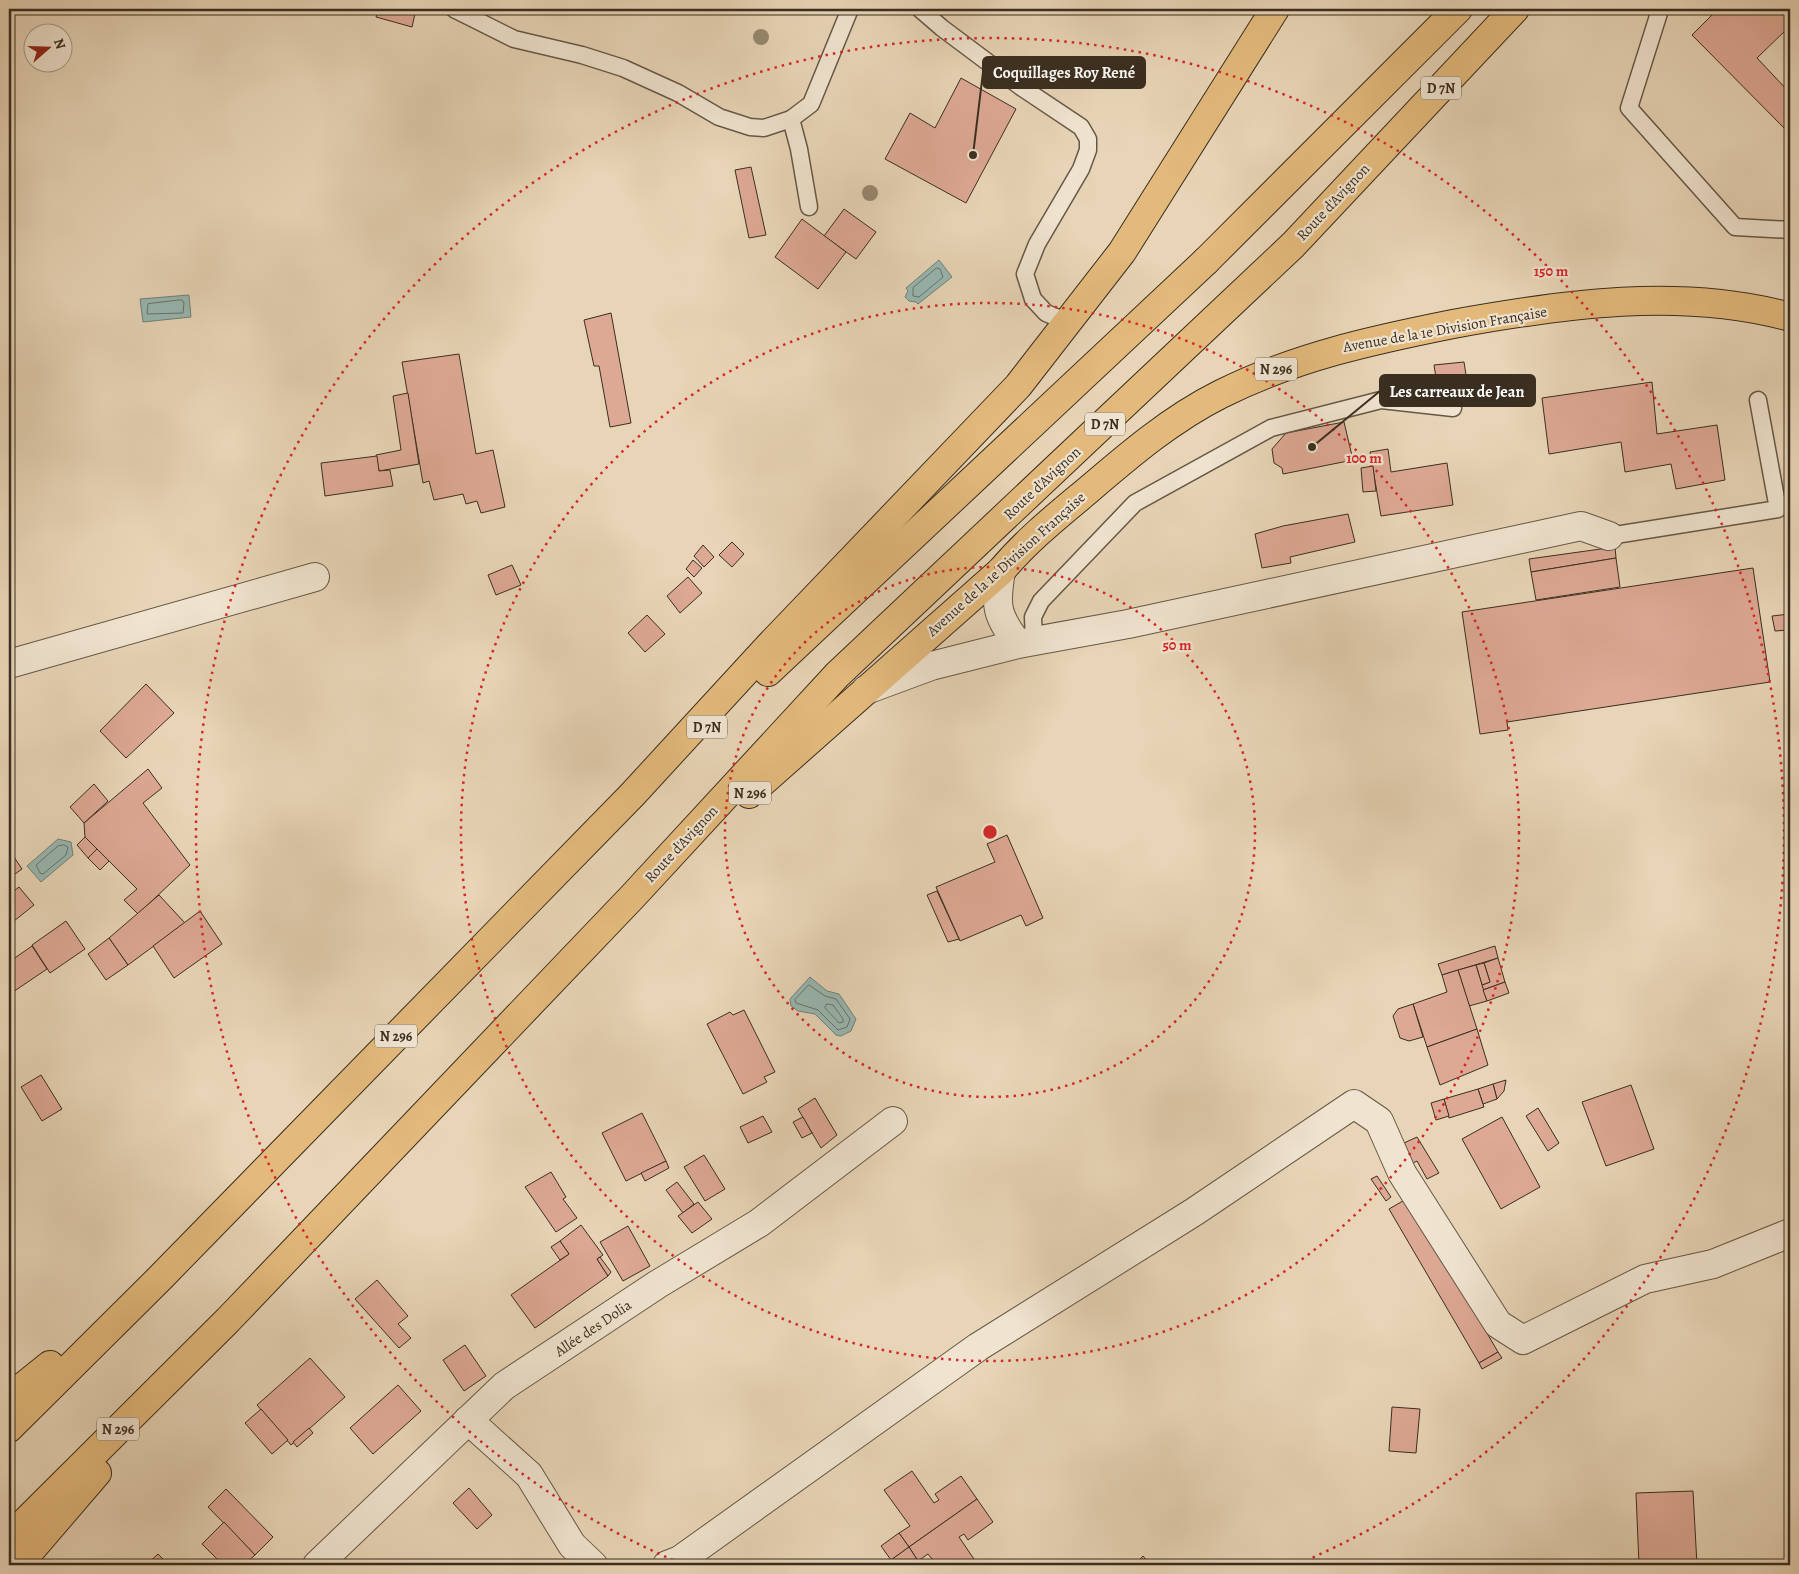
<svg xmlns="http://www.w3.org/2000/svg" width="1799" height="1574" font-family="Alegreya,serif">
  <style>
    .water { fill: #98b8b3; stroke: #728178 }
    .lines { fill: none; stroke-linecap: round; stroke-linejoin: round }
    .shore { stroke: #69736a; stroke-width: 1 }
    .building { fill: #dda894; stroke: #3a2e20 }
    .service-casing { stroke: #665846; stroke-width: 19 }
    .minor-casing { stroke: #665846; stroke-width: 30 }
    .primary-casing { stroke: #3a2e20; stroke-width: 30 }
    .trunk-casing { stroke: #3a2e20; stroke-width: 30 }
    .service { stroke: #f0e4d0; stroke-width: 16 }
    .minor { stroke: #f0e4d0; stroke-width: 28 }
    .primary { stroke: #e4ba7c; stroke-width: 28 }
    .trunk { stroke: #e4ba7c; stroke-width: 28 }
    .tree { fill: #978970 }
    .ring { fill: none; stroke: #d62828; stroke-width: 2.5; stroke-dasharray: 2.5 5 }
    .labels { text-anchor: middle; stroke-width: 4.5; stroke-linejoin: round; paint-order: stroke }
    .shield { fill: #f0e4d0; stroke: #716555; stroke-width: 1 }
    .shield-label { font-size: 14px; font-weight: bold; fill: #3a2e20 }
    .street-label { font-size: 15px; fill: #3a2e20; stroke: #f0e4d0 }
    .centre { fill: #d62828; stroke: #f0e4d0; stroke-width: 2.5 }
    .ring-label { font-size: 15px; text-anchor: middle; font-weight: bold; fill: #d62828; stroke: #f0e4d0; stroke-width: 4.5; stroke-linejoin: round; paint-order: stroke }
    .leader { fill: none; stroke: #3a2e20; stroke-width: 2 }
    .callout-dot { fill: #3a2e20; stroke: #f0e4d0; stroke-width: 2 }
    .callout { fill: #3a2e20; stroke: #3a2e20; stroke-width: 2 }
    .callout-label { font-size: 16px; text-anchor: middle; font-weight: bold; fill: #fff }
  </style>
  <rect width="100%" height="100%" fill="#e8d5b7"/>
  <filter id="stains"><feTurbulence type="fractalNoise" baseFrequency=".004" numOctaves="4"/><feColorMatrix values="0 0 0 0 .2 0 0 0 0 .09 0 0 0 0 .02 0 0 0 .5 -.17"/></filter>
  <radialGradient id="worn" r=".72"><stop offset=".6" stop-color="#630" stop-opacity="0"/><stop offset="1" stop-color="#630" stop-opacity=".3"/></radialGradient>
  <!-- water -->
  <g class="water">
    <polygon points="939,260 952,277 918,304 916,302 909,301 905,297 908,291 906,288"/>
    <polygon points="189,295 191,317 143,322 140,299"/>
    <polygon points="58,839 71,842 73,855 41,882 27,866"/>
    <polygon points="810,977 827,991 839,994 856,1019 851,1031 841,1036 836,1035 815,1014 798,1011 791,1006 790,999"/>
  </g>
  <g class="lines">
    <!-- shore -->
    <g class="shore">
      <polygon points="937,268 940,269 943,277 919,297 913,296 913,288"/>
      <polygon points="182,300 184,303 183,313 147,314 148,304"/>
      <polygon points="64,845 68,847 66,855 43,874 40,873 36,865 58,846"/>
      <polygon points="809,985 825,996 836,999 850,1019 847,1027 838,1030 818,1010 796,1003 795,1000"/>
      <polygon points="827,1004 833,1005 843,1019 843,1022 839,1023 825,1008"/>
    </g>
  </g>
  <!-- building -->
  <g class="building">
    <polygon points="378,9 416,9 412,27 376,17"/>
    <polygon points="1718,9 1790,9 1790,26 1757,58 1790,93 1790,134 1692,35"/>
    <polygon points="961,78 1016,109 966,203 885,159 910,113 935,128"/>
    <polygon points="751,167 766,235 749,238 735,170"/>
    <polygon points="844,209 876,232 856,259 824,236"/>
    <polygon points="802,219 846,252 818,289 775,257"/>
    <polygon points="611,313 631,423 610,427 599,366 594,366 584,320"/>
    <polygon points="459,354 476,454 493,450 505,507 481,513 477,501 466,504 463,494 434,500 429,481 423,483 402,362"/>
    <polygon points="1464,362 1468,388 1438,391 1434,365"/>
    <polygon points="1652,382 1657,434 1717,425 1725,480 1676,489 1671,464 1625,472 1621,442 1549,454 1542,398"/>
    <polygon points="408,393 419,464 379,471 376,455 401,450 393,396"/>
    <polygon points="1344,422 1353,460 1283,474 1282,468 1274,463 1272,449 1286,433"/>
    <polygon points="1388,449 1391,472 1447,463 1453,505 1381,516 1370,452"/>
    <polygon points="377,456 379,471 390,470 393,486 325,496 321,463"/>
    <polygon points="1373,466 1376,491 1363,492 1361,468"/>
    <polygon points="1348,514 1355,542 1290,557 1291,563 1262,568 1255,534 1283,526"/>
    <polygon points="732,542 744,554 732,567 719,555"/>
    <polygon points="703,545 714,557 704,567 694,556"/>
    <polygon points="1615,547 1616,558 1531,572 1529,559"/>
    <polygon points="1616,558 1620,587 1536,600 1531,572"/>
    <polygon points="693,560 702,568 694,577 686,569"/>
    <polygon points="512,565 521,585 496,595 488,575"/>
    <polygon points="1753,568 1770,682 1507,722 1508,730 1480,734 1462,612"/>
    <polygon points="688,577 702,593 680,613 667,596"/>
    <polygon points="1790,614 1790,630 1775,631 1772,616"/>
    <polygon points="647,615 665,634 645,652 628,633"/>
    <polygon points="146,684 174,713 126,758 100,731"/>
    <polygon points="148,769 162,788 143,803 190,865 138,914 124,900 137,889 85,837 84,823"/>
    <polygon points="94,784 108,801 84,823 70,807"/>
    <polygon points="1007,835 1043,918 1026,926 1021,915 960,941 936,887 995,862 987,844"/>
    <polygon points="85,837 97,849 88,858 77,845"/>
    <polygon points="97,849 109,861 100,870 88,858"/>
    <polygon points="14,857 22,869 11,877 9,874 9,861"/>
    <polygon points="19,887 34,905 9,925 9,895"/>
    <polygon points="937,891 959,939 948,942 927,895"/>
    <polygon points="159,895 185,923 128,965 109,938"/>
    <polygon points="200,911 222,944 174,978 153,946"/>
    <polygon points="66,921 85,949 50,973 32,945"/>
    <polygon points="109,938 128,965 106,980 88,954"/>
    <polygon points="32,946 47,969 10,994 9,962"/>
    <polygon points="1495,946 1498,958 1442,975 1438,964"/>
    <polygon points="1498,958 1505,982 1483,990 1482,985 1490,982 1484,963"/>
    <polygon points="1484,963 1490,982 1482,985 1476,965"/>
    <polygon points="1476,965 1487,1001 1469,1006 1458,970"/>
    <polygon points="1458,970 1477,1029 1427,1047 1413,1004 1447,992 1442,975"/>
    <polygon points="1505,982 1509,993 1487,1001 1483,990"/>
    <polygon points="1413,1004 1423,1037 1409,1041 1400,1038 1393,1016 1398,1009"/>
    <polygon points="744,1010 775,1072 764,1077 767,1082 743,1094 707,1024 730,1012 733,1015"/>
    <polygon points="1477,1029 1488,1065 1440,1085 1427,1047"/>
    <polygon points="41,1075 62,1109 42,1121 21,1087"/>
    <polygon points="1506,1080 1504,1091 1497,1099 1493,1084"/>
    <polygon points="1493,1084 1497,1099 1483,1104 1478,1089"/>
    <polygon points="1631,1085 1654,1149 1606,1166 1582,1102"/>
    <polygon points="1478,1089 1484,1107 1449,1118 1444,1099"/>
    <polygon points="815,1098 837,1135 821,1148 798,1109"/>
    <polygon points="1444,1099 1449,1116 1436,1120 1431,1103"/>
    <polygon points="1538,1108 1559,1143 1548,1151 1526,1116"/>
    <polygon points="642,1113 666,1161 626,1181 602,1133"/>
    <polygon points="763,1116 772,1132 748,1143 740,1127"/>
    <polygon points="803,1117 812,1133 802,1138 793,1122"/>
    <polygon points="1502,1117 1540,1187 1501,1209 1462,1139"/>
    <polygon points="1417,1137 1439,1173 1427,1179 1417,1161 1413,1163 1404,1143"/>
    <polygon points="704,1155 725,1189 705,1201 684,1167"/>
    <polygon points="666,1161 669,1168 645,1181 641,1173"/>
    <polygon points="551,1172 566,1197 563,1199 577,1218 556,1232 525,1187"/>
    <polygon points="1377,1176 1391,1197 1386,1201 1371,1179"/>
    <polygon points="677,1182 694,1204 683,1213 666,1190"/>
    <polygon points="1408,1198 1498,1352 1479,1363 1389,1209"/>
    <polygon points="698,1202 712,1219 692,1233 678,1216"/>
    <polygon points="581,1225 603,1255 597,1259 608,1276 535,1328 511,1295 569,1254 560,1241"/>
    <polygon points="628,1226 650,1266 623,1281 600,1242"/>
    <polygon points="560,1241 569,1254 560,1260 551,1247"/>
    <polygon points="600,1257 611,1272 608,1276 597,1259"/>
    <polygon points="377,1280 408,1316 398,1324 411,1338 399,1348 355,1299"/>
    <polygon points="465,1345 486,1376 464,1391 443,1360"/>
    <polygon points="1498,1352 1502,1358 1482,1369 1479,1363"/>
    <polygon points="310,1358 345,1397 291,1445 257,1405"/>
    <polygon points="398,1385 421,1411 373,1454 350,1428"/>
    <polygon points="1392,1407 1420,1409 1416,1453 1389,1451"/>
    <polygon points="261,1409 288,1440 272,1454 245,1423"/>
    <polygon points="309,1428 313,1433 297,1447 293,1442"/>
    <polygon points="912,1471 934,1503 939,1500 935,1494 961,1476 977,1499 909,1547 899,1533 910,1526 884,1490"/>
    <polygon points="469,1488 492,1515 477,1529 453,1503"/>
    <polygon points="226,1489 273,1537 255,1555 208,1507"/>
    <polygon points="1693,1491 1697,1565 1639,1565 1636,1493"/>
    <polygon points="977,1499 993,1522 968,1540 964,1534 959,1537 978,1565 937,1565 928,1554 918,1561 909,1547"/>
    <polygon points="224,1522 255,1555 244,1565 223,1565 202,1544"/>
    <polygon points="899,1533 909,1547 891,1560 881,1546"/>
    <polygon points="909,1547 918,1561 912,1565 894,1565 891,1560"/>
    <polygon points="158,1554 169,1565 146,1565"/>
    <polygon points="1143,1556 1151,1565 1140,1565 1137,1562"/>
  </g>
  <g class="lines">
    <!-- service casing -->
    <g class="service-casing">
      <g id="service">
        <polyline points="454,9 514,39 582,55 623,68 678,93 719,117 750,127 764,128 791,119 811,104 850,9"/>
        <polyline points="920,9 942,28 1021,87 1081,127 1088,139 1088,150 1081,169 1037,244 1025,274 1033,299 1046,313 1058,318 1072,317"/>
        <polyline points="1659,13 1629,108 1735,227 1790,230"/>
        <polyline points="791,119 799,149 809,207"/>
        <polyline points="1609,536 1778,509 1758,400"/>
        <polyline points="1034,640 1033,617 1041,601 1135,503 1271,428 1381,400 1453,408"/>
      </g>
    </g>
    <!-- minor casing -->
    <g class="minor-casing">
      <g id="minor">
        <path d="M1001,571c-6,35 -5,44 17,73"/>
        <polyline points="9,664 315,577"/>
        <polyline points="866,690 931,666 1018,644 1128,624 1581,526 1609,536"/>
        <polyline points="468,1420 529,1475 572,1545 593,1565"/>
        <polyline points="317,1565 504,1386 658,1284 759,1223 893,1121"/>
        <polyline points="667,1565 680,1560 978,1347 1194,1212 1354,1104 1379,1121 1402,1173 1498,1324 1523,1340 1645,1279 1713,1264 1790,1233"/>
      </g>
    </g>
    <!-- primary casing -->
    <g class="primary-casing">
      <polyline id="primary" points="1206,261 1458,9"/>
    </g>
    <!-- trunk casing -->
    <g class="trunk-casing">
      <g id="trunk">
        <polyline points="768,672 1206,261"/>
        <path d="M749,794l252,-223c26,-31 56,-55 86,-80 42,-36 84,-72 134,-97 74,-37 152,-54 232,-70 110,-20 228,-37 337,-7"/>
        <polyline points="9,1398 50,1365"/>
        <polyline points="9,1428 161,1277 632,795 770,645 1018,386 1122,252 1275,9"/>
        <polyline points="9,1538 228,1320 633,896 837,675 1293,245 1515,9"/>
        <polyline points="18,1565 97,1473"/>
      </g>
    </g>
    <!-- service -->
    <use href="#service" class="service"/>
    <!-- minor -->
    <use href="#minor" class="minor"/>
    <!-- primary -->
    <use href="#primary" class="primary"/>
    <!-- trunk -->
    <use href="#trunk" class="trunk"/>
  </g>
  <!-- trees -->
  <g class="tree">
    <circle cx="761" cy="37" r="8"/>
    <circle cx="870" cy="193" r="8"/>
  </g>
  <!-- distance rings -->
  <g class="ring">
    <circle cx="990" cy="832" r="265"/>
    <circle cx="990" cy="832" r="529"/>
    <path d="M680 1563A794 794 0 1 1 1300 1563"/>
  </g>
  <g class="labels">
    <!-- shield labels -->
    <g class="shield">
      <rect x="1421" y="76.5" width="40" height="23" rx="4"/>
      <rect x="1255" y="357.5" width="42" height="23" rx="4"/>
      <rect x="1085" y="412.5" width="40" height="23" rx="4"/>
      <rect x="687" y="715.5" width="40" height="23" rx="4"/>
      <rect x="729" y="781.5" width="42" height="23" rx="4"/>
      <rect x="375" y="1024.5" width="42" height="23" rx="4"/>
      <rect x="97" y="1417.5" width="42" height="23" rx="4"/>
    </g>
    <g class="shield-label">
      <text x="1441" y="93">D 7N</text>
      <text x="1276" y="374">N 296</text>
      <text x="1105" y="429">D 7N</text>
      <text x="707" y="732">D 7N</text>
      <text x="750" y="798">N 296</text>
      <text x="396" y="1041">N 296</text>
      <text x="118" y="1434">N 296</text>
    </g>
    <!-- street labels -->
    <g class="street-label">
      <text transform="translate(1333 202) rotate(-47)" y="5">Route d'Avignon</text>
      <text transform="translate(1445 329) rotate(-10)" y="5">Avenue de la 1e Division Française</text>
      <text transform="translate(1042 483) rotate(-43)" y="5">Route d'Avignon</text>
      <text transform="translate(1006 564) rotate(-42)" y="5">Avenue de la 1e Division Française</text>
      <text transform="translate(681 844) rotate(-47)" y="5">Route d'Avignon</text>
      <text transform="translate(593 1328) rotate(-34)" y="5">Allée des Dolia</text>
    </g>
  </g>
  <circle cx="990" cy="832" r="8" class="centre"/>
  <g class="ring-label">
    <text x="1551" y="276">150 m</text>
    <text x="1364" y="463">100 m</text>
    <text x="1177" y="650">50 m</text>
  </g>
  <!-- callouts -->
  <path class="leader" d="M973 155L983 72M1312 447L1380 391"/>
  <g class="callout-dot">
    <circle cx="973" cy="155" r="5"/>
    <circle cx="1312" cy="447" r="5"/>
  </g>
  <g class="callout">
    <rect x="983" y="57" width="162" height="31" rx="5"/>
    <rect x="1380" y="375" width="155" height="31" rx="5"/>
  </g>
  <g class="callout-label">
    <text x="1064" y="78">Coquillages Roy René</text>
    <text x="1457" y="397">Les carreaux de Jean</text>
  </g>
  <!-- margin -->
  <rect width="1799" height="1574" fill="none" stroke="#e8d5b7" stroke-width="30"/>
  <rect x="10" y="10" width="1779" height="1554" fill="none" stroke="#3a2e20" stroke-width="2.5"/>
  <rect x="15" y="15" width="1769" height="1544" fill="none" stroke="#3a2e20"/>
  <!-- north arrow -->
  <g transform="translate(48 48) rotate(70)"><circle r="24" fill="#f0e4d0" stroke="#a79b8a"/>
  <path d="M0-4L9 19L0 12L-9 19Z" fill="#8f2418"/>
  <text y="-8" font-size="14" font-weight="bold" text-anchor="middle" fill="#3a2e20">N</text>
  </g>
  <rect width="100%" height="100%" filter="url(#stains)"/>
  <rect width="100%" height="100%" fill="url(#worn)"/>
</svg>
